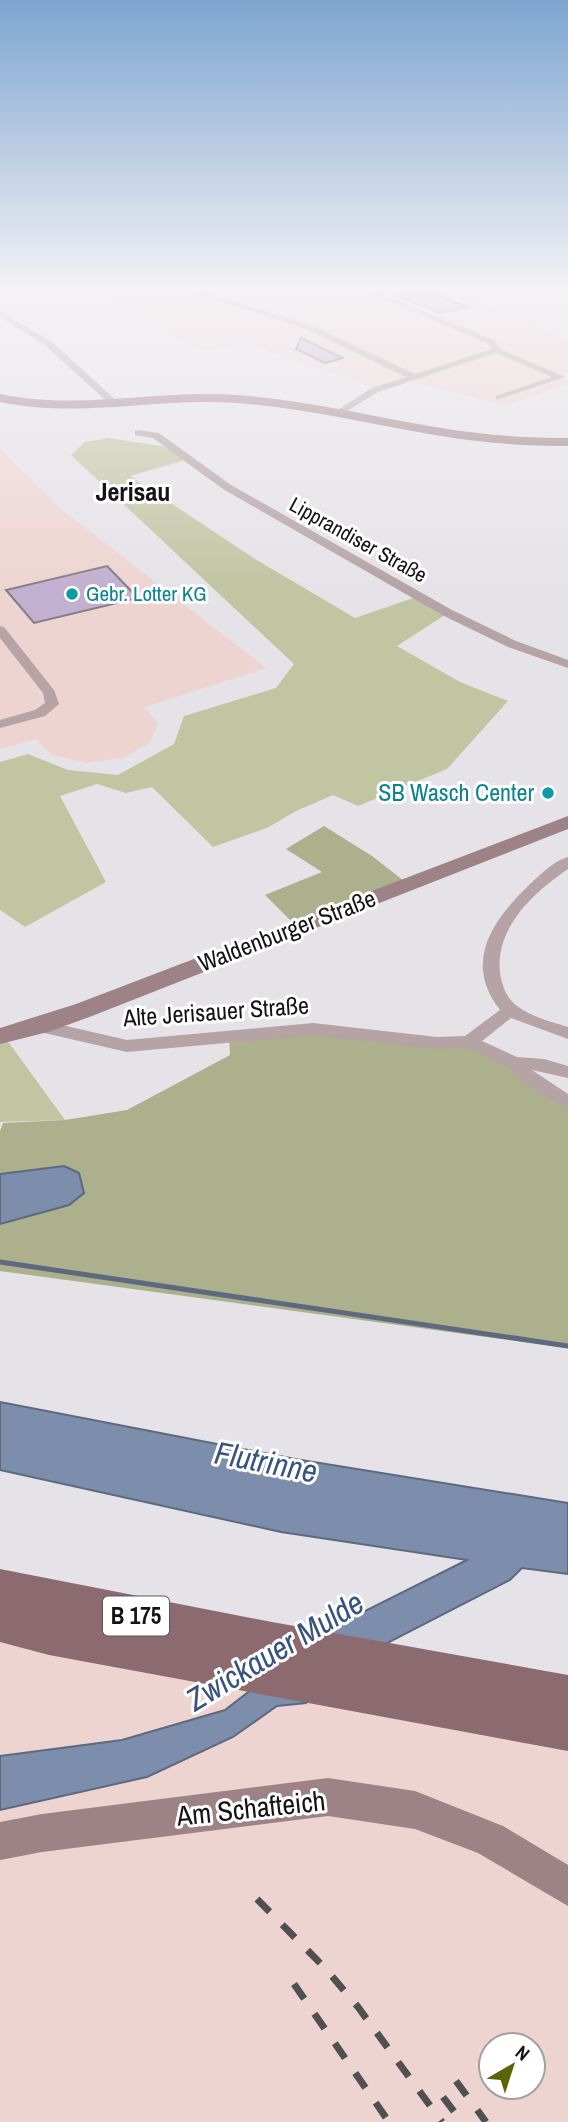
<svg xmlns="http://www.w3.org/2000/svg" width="568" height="2122" font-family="'Archivo Narrow',sans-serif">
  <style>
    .industrial { fill: #eed4d0; fill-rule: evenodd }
    .green { fill: #c1c5a2 }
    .forest { fill: #acb08c }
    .water { fill: #7c8eac; stroke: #5d697f; stroke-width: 2 }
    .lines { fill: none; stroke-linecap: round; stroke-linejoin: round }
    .stream { stroke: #5d697f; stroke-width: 5 }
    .building { fill: #c1b0d0; stroke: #827f84; stroke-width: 2 }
    .street { fill: #b5a3a5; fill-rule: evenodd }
    .secondary { fill: #9d8286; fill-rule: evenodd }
    .primary { fill: #8c6b70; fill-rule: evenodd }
    .rail { stroke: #504f51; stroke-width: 7; stroke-dasharray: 18 18; stroke-linecap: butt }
    .culture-dot { fill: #0f9aa8; stroke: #fff; stroke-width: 2.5 }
    .labels { text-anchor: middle; stroke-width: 6; stroke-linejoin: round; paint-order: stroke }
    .far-street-label { font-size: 21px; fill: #151415; stroke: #fff }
    .far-culture-label { font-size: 21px; fill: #0d838f; stroke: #fff; text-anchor: start }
    .shield { fill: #fff; stroke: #5b5a5b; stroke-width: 2 }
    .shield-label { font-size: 23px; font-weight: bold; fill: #151415 }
    .culture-label { font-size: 24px; fill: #0d838f; stroke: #fff; text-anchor: end }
    .street-label { font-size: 24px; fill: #151415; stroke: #fff }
    .far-district-label { font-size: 26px; font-weight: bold; fill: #151415; stroke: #fff }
    .near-street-label { font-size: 28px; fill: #151415; stroke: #fff }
    .near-water-label { font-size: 32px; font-style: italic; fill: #39537f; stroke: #fff }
  </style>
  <rect width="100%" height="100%" fill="#e6e3e8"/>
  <!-- industrial -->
  <g class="industrial">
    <polygon points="102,291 449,291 568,339 568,371 563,374 568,377 568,384 505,406 410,381 382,391 243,342 207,351 175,339"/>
    <polygon points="0,449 61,509 266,668 145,707 158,724 150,743 123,758 86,763 52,755 36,739 0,749"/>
    <path d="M0,1634l568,111v377h-568zM491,2045h42v42h-42z"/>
  </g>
  <!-- green -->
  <g class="green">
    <polygon points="108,438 162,446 189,459 130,476 255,559 355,618 419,596 448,613 397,646 460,682 508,701 447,769 358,806 333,795 296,811 267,828 213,847 152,787 126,793 97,784 60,796 106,882 25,927 0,910 0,762 28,754 68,770 118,775 174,744 184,716 276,688 294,664 71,455 85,442"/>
    <polygon points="4,1036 65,1120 0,1122 0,1037"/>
  </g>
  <!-- forest -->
  <g class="forest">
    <polygon points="324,826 372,856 408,884 297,927 265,895 322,872 286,849"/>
    <polygon points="277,1030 469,1042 568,1102 568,1348 0,1271 0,1131 3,1123 65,1120 127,1110 230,1055 229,1036"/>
  </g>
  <!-- water -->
  <g class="water">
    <polygon points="64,1166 79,1173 84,1193 69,1205 0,1224 0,1174"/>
    <polygon points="0,1402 295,1459 568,1503 568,1574 522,1568 510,1580 389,1642 306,1703 277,1706 233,1737 147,1777 0,1810 0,1756 122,1740 225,1710 331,1628 467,1560 281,1532 0,1470"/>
  </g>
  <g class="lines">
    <!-- stream -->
    <polyline class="stream" points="0,1262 568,1346"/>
  </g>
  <!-- building -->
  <g class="building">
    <polygon points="418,291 428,291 467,307 440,313 398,296"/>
    <polygon points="301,338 343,358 325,363 296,349"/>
    <polygon points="107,566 138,598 34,623 6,590"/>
  </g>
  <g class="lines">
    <!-- street -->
    <g class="street">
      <polygon points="189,291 200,291 311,325 415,374 492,349 488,344 366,291 376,291 494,340 500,349 565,377 496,400 496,396 552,377 496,353 378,392 339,416 334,413 336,411 372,388 406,377 305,329"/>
      <polygon points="0,311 52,342 119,403 119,407 113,407 46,346 0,317"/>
      <polygon points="138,430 159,433 231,485 452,610 516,641 568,660 568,668 508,647 444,616 223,489 153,438 135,435 135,431"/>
      <polygon points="0,626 4,627 54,690 59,704 45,716 0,728 0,720 35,710 45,703 43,693 0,638"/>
      <path d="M568,857v12c-35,24 -73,59 -68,104 2,13 7,26 17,33 15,11 34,16 51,21v12l-57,-21 -29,23 35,16 27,2 24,7v12l-36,-8 36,24v15l-42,-24 -18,-18 -41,-19 -30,1 -124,-14 -186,17 -87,-20 -9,-6 9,-6 87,20 186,-17 124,14 28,-1 35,-26c-37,-47 -8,-89 28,-124 11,-10 25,-25 40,-29z"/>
    </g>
    <!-- secondary -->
    <g class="secondary">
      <path d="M0,394c83,17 156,-5 237,1 69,5 137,22 204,33 43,7 84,10 127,10v8c-43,0 -84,-3 -127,-10 -67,-11 -135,-28 -204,-33 -81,-6 -154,16 -237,-1z"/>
      <polygon points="568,816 568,829 92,1016 48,1032 0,1044 0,1028 76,1004"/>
      <polygon points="328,1778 415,1791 503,1826 568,1865 568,1906 478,1853 415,1829 328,1816 42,1852 0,1860 0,1822 42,1814"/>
    </g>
    <!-- primary -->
    <polygon class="primary" points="0,1569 272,1622 568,1675 568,1751 49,1655 0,1642"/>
    <!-- rail -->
    <g class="rail">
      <polyline points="257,1899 325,1968 358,2007 442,2122"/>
      <polyline points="294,1984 389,2122"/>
      <polyline points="456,2081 486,2122"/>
      <polyline points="443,2097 462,2122"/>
    </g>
  </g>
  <!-- sky -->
  <linearGradient id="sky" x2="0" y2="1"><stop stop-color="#7da5d0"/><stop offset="0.49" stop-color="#f4f2f5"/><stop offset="1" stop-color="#f4f2f5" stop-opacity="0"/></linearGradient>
  <rect width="568" height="588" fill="url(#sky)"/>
  <!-- markers -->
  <g class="culture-dot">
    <circle cx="72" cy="594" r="7"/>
    <circle cx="548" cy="793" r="7"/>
  </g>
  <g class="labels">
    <!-- far-street labels -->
    <g class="far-street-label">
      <text transform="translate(358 540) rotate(29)" y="7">Lipprandiser Straße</text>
    </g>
    <!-- far-culture labels -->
    <g class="far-culture-label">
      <text x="86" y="601">Gebr. Lotter KG</text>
    </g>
    <!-- shield labels -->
    <rect class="shield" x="103" y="1596.5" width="66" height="39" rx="5"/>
    <g class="shield-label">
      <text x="136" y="1624">B 175</text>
    </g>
    <!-- culture labels -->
    <g class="culture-label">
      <text x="534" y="801">SB Wasch Center</text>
    </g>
    <!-- street labels -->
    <g class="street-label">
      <text transform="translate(287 931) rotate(-21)" y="8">Waldenburger Straße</text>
      <text transform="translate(216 1012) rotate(-4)" y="8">Alte Jerisauer Straße</text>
    </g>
    <!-- far-district labels -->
    <g class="far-district-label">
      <text x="133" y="501">Jerisau</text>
    </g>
    <!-- near-street labels -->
    <g class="near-street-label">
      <text transform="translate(251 1808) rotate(-6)" y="10">Am Schafteich</text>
    </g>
    <!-- near-water labels -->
    <g class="near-water-label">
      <text transform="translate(266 1462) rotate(11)" y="11">Flutrinne</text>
      <text transform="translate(275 1651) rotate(-31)" y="11">Zwickauer Mulde</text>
    </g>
  </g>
  <!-- north arrow -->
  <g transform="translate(512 2066) rotate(39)"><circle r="33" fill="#ffffff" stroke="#a1a1a1" stroke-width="2"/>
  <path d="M0-5L12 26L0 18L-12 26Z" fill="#5c6505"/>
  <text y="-10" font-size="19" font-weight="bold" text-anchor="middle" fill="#151415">N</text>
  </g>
</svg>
